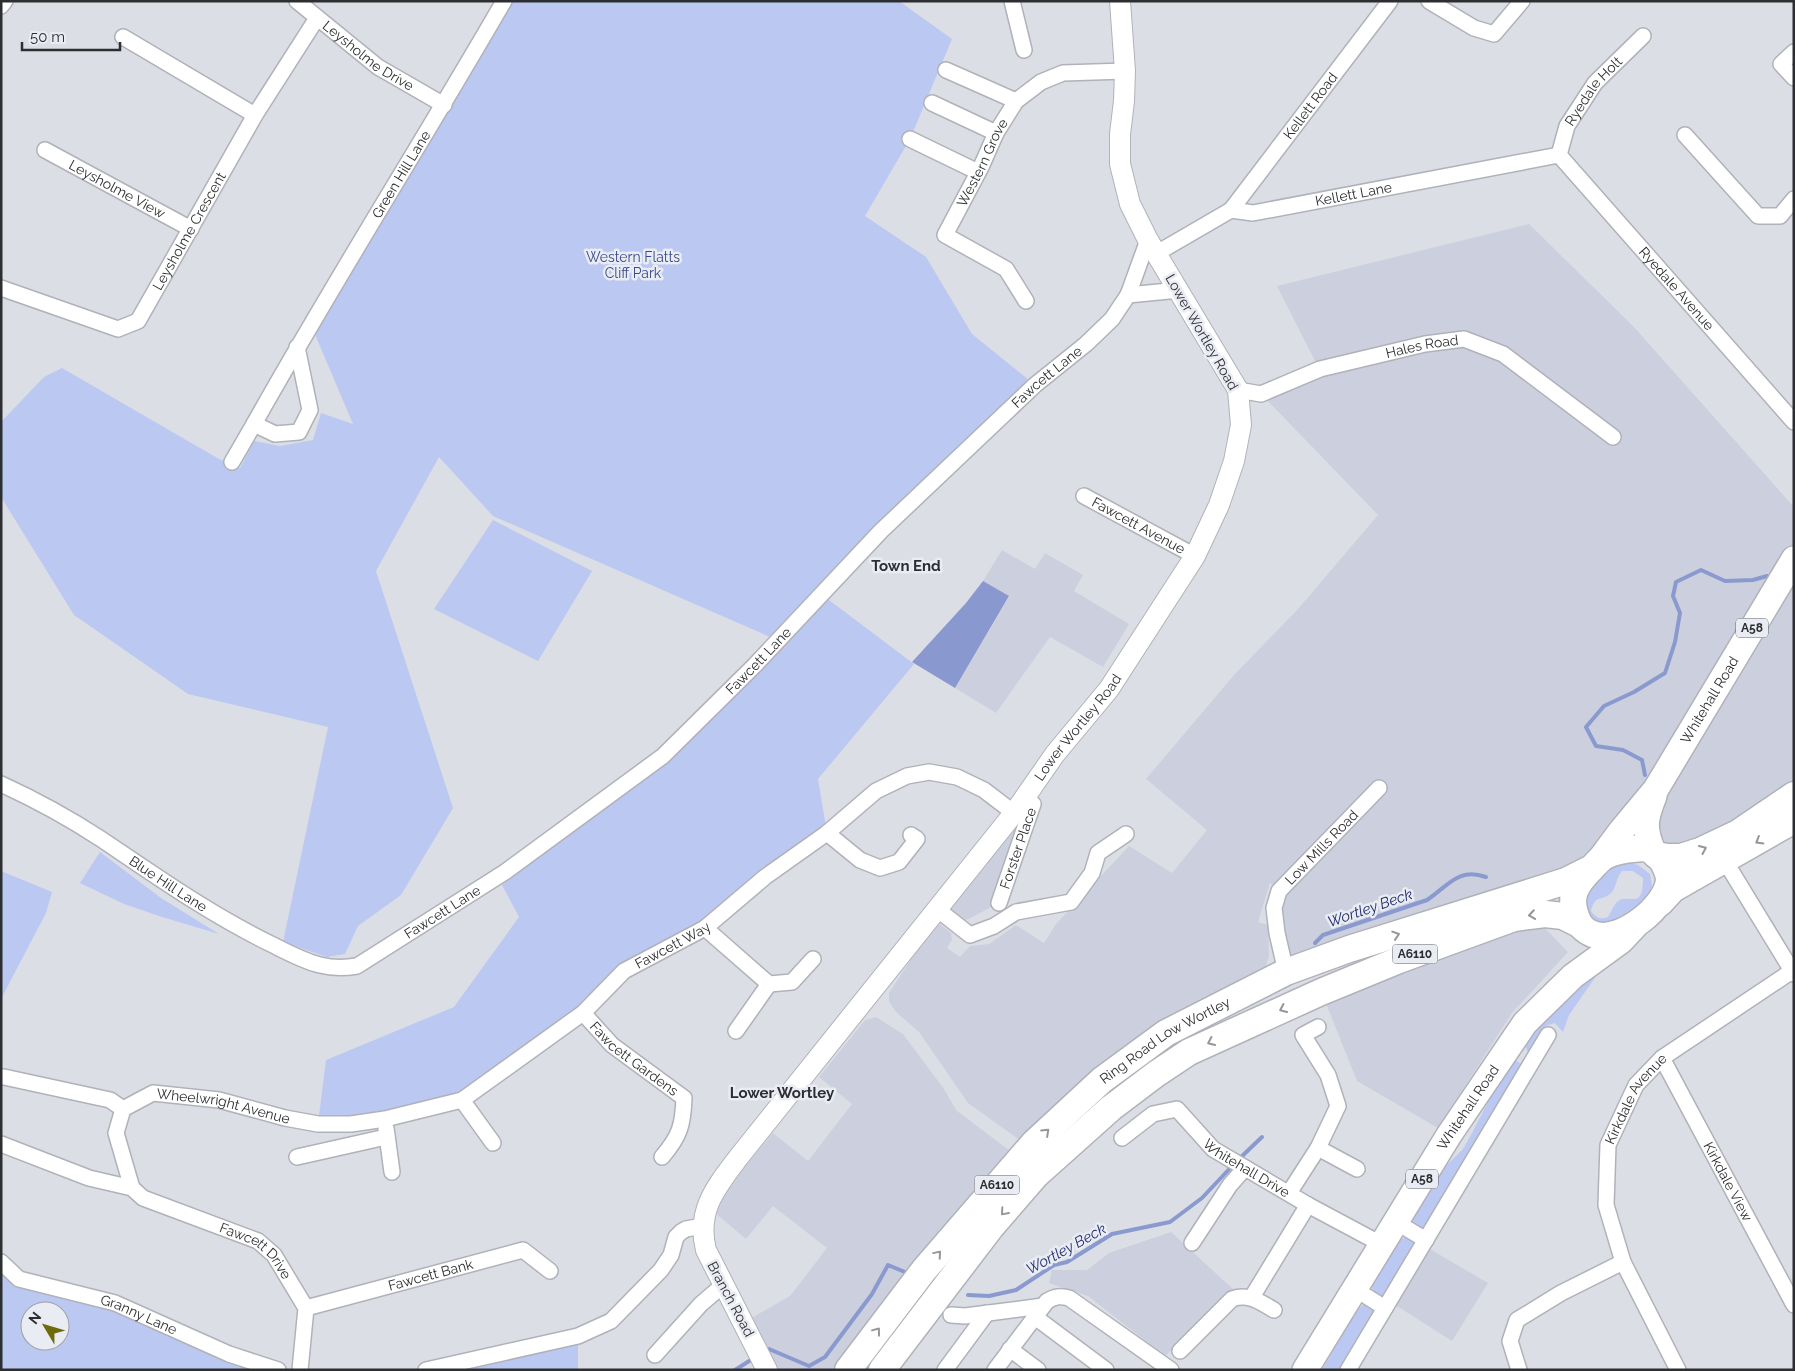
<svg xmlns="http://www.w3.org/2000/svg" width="1795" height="1371" font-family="Raleway,sans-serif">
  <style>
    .built { fill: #ccd0de }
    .green { fill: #bbc8f1; fill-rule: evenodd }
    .forest { fill: #8998ce }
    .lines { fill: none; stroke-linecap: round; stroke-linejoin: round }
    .stream { stroke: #8a9acf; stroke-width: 4 }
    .minor-casing { stroke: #b0b2b9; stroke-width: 18 }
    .tertiary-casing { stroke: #b0b2b9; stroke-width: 22 }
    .primary-casing { stroke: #b0b2b9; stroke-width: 28 }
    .trunk-casing { stroke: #b0b2b9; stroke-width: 29 }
    .minor { stroke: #fff; stroke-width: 15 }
    .tertiary { stroke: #fff; stroke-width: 20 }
    .primary { stroke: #fff; stroke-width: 25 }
    .trunk { stroke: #fff; stroke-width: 26 }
    .oneway { stroke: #969698 }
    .labels { text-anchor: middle; stroke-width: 5; stroke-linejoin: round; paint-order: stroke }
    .shield { fill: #e9ecf2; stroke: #65676b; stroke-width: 1 }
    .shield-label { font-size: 12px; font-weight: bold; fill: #2d2e31 }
    .street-label { font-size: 14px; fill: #2d2e31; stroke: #e9ecf2 }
    .park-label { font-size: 14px; fill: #3b498c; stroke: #e9ecf2 }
    .neighbourhood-label { font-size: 15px; font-weight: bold; fill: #2d2e31; stroke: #e9ecf2 }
    .water-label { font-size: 15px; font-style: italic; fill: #212b6b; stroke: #e9ecf2 }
  </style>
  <rect width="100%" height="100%" fill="#dcdee5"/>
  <!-- built -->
  <g class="built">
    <polygon points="1529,224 1633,326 1794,507 1794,795 1668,857 1646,817 1601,858 1286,972 1279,891 1270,883 1258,922 1268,925 1269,957 1264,971 1021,1141 968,1103 919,1032 896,1012 889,1002 889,993 930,930 940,924 951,933 952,940 947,948 960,957 970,946 989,944 1016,925 1044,943 1056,924 1129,846 1172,873 1207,830 1146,779 1234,675 1298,609 1378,515 1261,394 1319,369 1277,286"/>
    <polygon points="1002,550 1035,569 1045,553 1083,575 1074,591 1129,624 1103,667 1050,637 996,713 955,688 1009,597 983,581"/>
    <polygon points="1033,804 999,903 957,925 937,909"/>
    <polygon points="1542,925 1568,952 1512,1013 1438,1128 1357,1081 1325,1001 1484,942 1524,929"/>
    <polygon points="876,1017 903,1034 944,1089 956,1110 1010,1151 841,1370 772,1370 748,1320 790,1296 827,1248 773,1206 746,1239 713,1211 742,1170 773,1133 808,1161 852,1104 819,1077 865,1020"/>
    <polygon points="1171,1232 1235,1291 1165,1356 1088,1296 1049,1283 1052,1270 1087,1270 1109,1253"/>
    <polygon points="1423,1245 1488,1283 1452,1341 1389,1301"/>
  </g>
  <!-- green -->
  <g class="green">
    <polygon points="513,1 899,1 952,39 910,139 865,216 926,257 972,334 1035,385 821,594 914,664 818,779 827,833 705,928 624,971 462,1100 318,1124 326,1060 454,1007 519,917 502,885 663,756 777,640 493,516 439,457 376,571 453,808 401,895 358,926 345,954 327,957 283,942 328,727 188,694 74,615 1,497 1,422 44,377 62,368 219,459 240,468 254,441 280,446 313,440 321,413 353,424 314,332"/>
    <polygon points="493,520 592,571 538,661 434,609"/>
    <polygon points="100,852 161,898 219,934 159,916 124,904 80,883"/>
    <path d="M1628,862l10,3 12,9 2,12 -3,10 -31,27 -26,3 -9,-23 15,-23 14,-14zM1622,871h11l10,7c0,34 -14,14 -26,24 -4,4 -6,11 -9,15 -7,3 -12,1 -17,-6 4,-17 10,-9 20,-18 5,-5 5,-15 11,-22z"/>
    <polygon points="1,871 52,892 46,913 1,999"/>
    <polygon points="1601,969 1569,1015 1563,1032 1555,1023 1545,1026 1544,1035 1531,1055 1528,1053 1525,1045 1527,1038 1564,999"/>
    <polygon points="1514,1059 1521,1064 1522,1069 1425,1228 1421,1229 1413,1225 1413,1214 1443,1169 1463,1149 1472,1133 1488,1102 1491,1086"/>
    <path d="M1408,1237l8,8 -32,52c-5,-1 -10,-4 -12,-10l1,-3 25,-41 3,-4z"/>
    <path d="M1,1262l18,17 96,24 163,67h-277zM30,1311h30v30h-30z"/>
    <polygon points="1367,1304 1376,1310 1344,1370 1322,1370 1357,1310 1363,1305"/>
    <polygon points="578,1336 578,1370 426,1370"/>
  </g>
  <!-- forest -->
  <polygon class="forest" points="983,581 1009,596 955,688 912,662 966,603"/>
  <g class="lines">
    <!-- stream -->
    <g class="stream">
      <polyline points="1645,775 1642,760 1623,750 1596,746 1586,727 1604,706 1634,692 1665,673 1675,642 1680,613 1673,596 1676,582 1701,570 1725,581 1753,580 1767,576"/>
      <path d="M1315,943l8,-8 104,-35c21,-14 31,-33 59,-23"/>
      <polyline points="1239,1159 1262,1137"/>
      <polyline points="968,1295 989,1296 1016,1290 1054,1265 1067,1262 1112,1234 1170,1222 1202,1198 1234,1164"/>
      <polyline points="764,1351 769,1349 809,1366 825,1357 872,1294 888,1265 905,1272"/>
      <polyline points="735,1370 754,1358"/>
    </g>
    <!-- minor casing -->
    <g class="minor-casing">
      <g id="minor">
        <path id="s1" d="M297,1l81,66 66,38"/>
        <polyline points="1012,1 1024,50"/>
        <polyline points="1429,1 1474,28 1494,34 1522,1"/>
        <polyline points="1,6 5,1"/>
        <polyline points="123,37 255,115"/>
        <polyline points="1794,52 1781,64 1794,78"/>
        <polyline points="946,70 1016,101"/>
        <polyline points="932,103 996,133"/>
        <polyline points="1685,135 1758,216 1780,216 1794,199"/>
        <polyline points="910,139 978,172"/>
        <path id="s2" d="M45,150l146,79"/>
        <path id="s3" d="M1559,155l235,267"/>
        <path id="s4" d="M1559,155l8,-29 28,-43 48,-47"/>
        <path id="s5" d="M1231,210l159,-209"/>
        <path id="s6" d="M1157,253l74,-43 22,3 306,-58"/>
        <path id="s7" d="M1,288l117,41 20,-8 117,-206 62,-97"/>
        <polyline points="1128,295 1148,240"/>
        <path id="s8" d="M1026,301l-20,-32 -61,-34 36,-68 15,-34 20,-32 25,-19 22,-9 62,-2"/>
        <path id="s9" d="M297,347l13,63 -11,22 -24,2 -21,-10c80,-143 168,-281 250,-423"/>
        <path id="s10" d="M1238,390l23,4 59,-25 105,-25 39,-5 39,15 110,83"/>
        <polyline points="232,462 254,424"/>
        <path id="s11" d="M1084,496l111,60"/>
        <path id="s12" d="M1,784c35,16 68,34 100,55 55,37 110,76 170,105 16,8 32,17 49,21 12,3 25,3 37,1l148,-94 158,-116 92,-91 126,-134 154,-146 51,-41 26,-25 16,-24 51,-5"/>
        <polyline points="827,833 860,860 880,868 899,862 917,839 911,835"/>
        <polyline points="1725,861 1794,974"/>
        <path id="s13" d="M999,903l34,-99 -8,-7"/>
        <polyline points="937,909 970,935 994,926 1016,912 1071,902 1092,873 1098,853 1126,834"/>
        <polyline points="705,928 769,984 792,982 813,959"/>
        <path id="s14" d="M1286,972l-9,-39 -3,-25 5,-17 100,-103"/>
        <path id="s15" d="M583,1013l29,32 72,53c-1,27 -4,38 -22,59"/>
        <polyline points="736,1031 769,984"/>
        <path id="s16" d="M1662,1058l132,247"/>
        <polyline points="4,1077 110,1100 123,1109"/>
        <polyline points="462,1100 493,1143"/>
        <polyline points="386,1128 392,1172"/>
        <path id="s17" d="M1122,1138l31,-24 24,-5 36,40 95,56 73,39"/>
        <path id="s18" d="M1,1144l88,34 43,10 11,10 115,43 16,14 32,53 -6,62"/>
        <polyline points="1318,1148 1357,1169"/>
        <polyline points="297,1157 386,1137"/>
        <path id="s19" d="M132,1188l-16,-55 7,-24 30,-16 66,7 66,18 33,6h33l34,-5 77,-19 121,-87 41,-42 81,-43 60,-51 62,-44 49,-42 31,-15 22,-4 28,5 27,13 30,23"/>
        <polyline points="1289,1193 1318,1148 1338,1106 1328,1075 1303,1035 1318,1027"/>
        <polyline points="1396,1222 1426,1240"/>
        <polyline points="1192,1243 1230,1185 1245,1168"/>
        <path id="s20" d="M1,1262l18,17 96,24 114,51 49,16"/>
        <polyline points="1355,1289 1385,1308"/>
        <polyline points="1252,1297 1308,1205"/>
        <path id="s21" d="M306,1308l217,-58 27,21"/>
        <polyline points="951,1315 965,1316 1043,1306"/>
        <polyline points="1035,1317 1106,1370"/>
        <polyline points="1010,1349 1038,1370"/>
        <path d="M1180,1351l52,-52c17,-6 28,3 42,11"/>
        <polyline points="655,1355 701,1304 723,1285"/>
        <polyline points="426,1370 578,1336 611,1321 661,1270 671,1255 676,1237 681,1232 686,1229 703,1226"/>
        <polyline points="945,1370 987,1313"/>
        <path d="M995,1370l52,-69c9,-5 13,-5 22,-3l102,72"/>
        <polyline points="1348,1370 1548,1035"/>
        <polyline points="1519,1370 1510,1341 1517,1320 1561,1293 1623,1262"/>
        <path id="s22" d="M1678,1370l-55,-108 -17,-57 2,-60 28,-60 26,-27 130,-87"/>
      </g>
    </g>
    <!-- tertiary casing -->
    <g class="tertiary-casing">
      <g id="tertiary">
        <path id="s23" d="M767,1370l-61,-120c-10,-39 10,-63 32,-92l276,-345 41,-59 54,-65 86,-133 24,-51 15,-44 7,-36 -3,-35 -90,-150 -18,-36 -10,-40v-30l4,-33 1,-30 -5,-70"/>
      </g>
    </g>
    <!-- primary casing -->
    <g class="primary-casing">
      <g id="primary">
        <path d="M1653,851c-10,-23 -8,-32 1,-55"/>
        <path id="s24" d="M1601,858l20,-27 35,-42 138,-230"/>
        <path id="s25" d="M1305,1370l144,-235 76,-112 48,-47 48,-35 15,-16"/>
      </g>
    </g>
    <!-- trunk casing -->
    <g class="trunk-casing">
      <g id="trunk">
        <path d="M1646,848c7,3 12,7 17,14 3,6 6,12 6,18 -2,26 -47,62 -73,55 -8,-2 -16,-8 -19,-16 -9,-22 -2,-34 14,-50 3,-3 7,-8 11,-11 12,-8 29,-9 44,-10z"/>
        <polyline points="1656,855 1668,857 1681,857 1700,851 1738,833 1794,795"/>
        <polyline points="1660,903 1673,889 1794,820"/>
        <path id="s26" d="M848,1370l76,-100 110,-127 68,-63 64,-47 120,-61 63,-23 217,-68 24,-12"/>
        <polyline points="882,1370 991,1227 1036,1175 1111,1108 1156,1074 1189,1052 1321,992 1399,960 1514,918 1545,914 1563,916 1579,924"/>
      </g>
    </g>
    <!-- minor -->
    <use href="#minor" class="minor"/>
    <!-- tertiary -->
    <use href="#tertiary" class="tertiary"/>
    <!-- primary -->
    <use href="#primary" class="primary"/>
    <!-- trunk -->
    <use href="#trunk" class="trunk"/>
  </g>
  <!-- one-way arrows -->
  <defs><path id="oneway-chevron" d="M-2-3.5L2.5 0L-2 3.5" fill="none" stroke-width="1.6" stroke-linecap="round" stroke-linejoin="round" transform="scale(1.25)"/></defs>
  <g class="oneway">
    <use href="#oneway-chevron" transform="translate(1759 841) rotate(149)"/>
    <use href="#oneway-chevron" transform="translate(1703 849) rotate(-24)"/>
    <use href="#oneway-chevron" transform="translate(1532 915) rotate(172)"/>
    <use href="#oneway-chevron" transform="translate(1396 935) rotate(-18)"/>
    <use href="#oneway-chevron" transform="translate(1283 1009) rotate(155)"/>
    <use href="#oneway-chevron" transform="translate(1211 1042) rotate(155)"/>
    <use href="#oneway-chevron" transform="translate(1046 1132) rotate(-43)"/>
    <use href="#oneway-chevron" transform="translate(1004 1212) rotate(131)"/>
    <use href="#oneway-chevron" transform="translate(938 1254) rotate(-50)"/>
    <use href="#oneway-chevron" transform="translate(877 1331) rotate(-53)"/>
  </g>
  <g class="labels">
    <!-- shield labels -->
    <g class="shield">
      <rect x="1736" y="618.5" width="32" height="19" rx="4"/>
      <rect x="1392.5" y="944.5" width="45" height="19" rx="4"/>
      <rect x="1406" y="1169.5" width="32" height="19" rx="4"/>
      <rect x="974.5" y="1175.5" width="45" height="19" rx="4"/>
    </g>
    <g class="shield-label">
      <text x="1752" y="632">A58</text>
      <text x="1415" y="958">A6110</text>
      <text x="1422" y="1183">A58</text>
      <text x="997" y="1189">A6110</text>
    </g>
    <!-- street labels -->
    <g class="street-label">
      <text dy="5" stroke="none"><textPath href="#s1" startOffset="90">Leysholme Drive</textPath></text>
      <text dy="5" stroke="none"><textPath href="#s4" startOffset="74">Ryedale Holt</textPath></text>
      <text dy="5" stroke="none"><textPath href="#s5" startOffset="131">Kellett Road</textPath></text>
      <text dy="5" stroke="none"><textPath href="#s8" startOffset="189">Western Grove</textPath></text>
      <text dy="5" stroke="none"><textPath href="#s9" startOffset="426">Green Hill Lane</textPath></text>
      <text dy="5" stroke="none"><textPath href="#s2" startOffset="82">Leysholme View</textPath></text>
      <text dy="5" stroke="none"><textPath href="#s6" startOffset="210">Kellett Lane</textPath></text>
      <text dy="5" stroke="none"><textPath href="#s7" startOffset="249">Leysholme Crescent</textPath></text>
      <text dy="5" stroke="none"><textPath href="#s3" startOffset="178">Ryedale Avenue</textPath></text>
      <text transform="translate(1202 332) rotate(60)" y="5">Lower Wortley Road</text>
      <text dy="5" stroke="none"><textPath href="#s10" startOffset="192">Hales Road</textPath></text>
      <text dy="5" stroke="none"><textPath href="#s12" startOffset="1316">Fawcett Lane</textPath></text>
      <text dy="5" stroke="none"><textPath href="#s11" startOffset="62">Fawcett Avenue</textPath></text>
      <text dy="5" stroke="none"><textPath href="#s12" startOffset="911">Fawcett Lane</textPath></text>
      <text dy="5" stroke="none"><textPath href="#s24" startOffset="192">Whitehall Road</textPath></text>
      <text dy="5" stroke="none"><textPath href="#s23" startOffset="785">Lower Wortley Road</textPath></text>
      <text dy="5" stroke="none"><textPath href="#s14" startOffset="144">Low Mills Road</textPath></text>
      <text dy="5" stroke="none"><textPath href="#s13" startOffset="58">Forster Place</textPath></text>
      <text dy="5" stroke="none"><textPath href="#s12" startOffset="195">Blue Hill Lane</textPath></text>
      <text dy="5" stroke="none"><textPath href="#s12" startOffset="506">Fawcett Lane</textPath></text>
      <text dy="5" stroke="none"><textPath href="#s19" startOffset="694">Fawcett Way</textPath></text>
      <text dy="5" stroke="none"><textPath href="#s26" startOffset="461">Ring Road Low Wortley</textPath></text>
      <text dy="5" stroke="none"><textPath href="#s15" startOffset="69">Fawcett Gardens</textPath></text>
      <text dy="5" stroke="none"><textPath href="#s22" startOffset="295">Kirkdale Avenue</textPath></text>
      <text dy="5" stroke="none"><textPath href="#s19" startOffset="188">Wheelwright Avenue</textPath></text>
      <text dy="5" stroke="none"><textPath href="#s25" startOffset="309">Whitehall Road</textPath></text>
      <text dy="5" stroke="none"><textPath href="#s17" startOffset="156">Whitehall Drive</textPath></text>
      <text dy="5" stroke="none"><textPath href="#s16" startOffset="140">Kirkdale View</textPath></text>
      <text dy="5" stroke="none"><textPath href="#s18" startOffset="280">Fawcett Drive</textPath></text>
      <text dy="5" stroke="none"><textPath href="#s21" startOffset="129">Fawcett Bank</textPath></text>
      <text transform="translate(731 1299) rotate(62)" y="5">Branch Road</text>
      <text dy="5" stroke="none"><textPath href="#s20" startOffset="150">Granny Lane</textPath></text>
    </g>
    <!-- park labels -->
    <g class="park-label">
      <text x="633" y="262">Western Flatts<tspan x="633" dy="16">Cliff Park</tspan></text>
    </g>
    <!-- neighbourhood labels -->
    <g class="neighbourhood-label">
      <text x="906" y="571">Town End</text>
      <text x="782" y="1098">Lower Wortley</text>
    </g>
    <!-- water labels -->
    <g class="water-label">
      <text transform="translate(1370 908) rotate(-19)" y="5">Wortley Beck</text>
      <text transform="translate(1066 1249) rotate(-29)" y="5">Wortley Beck</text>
    </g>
  </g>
  <!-- border -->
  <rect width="1795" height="1371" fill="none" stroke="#2d2e31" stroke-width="5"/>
  <!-- north arrow -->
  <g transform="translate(45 1326) rotate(308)"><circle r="24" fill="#e9ecf2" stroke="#9ea0a5"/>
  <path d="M0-4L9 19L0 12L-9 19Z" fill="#6e6c0a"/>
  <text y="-8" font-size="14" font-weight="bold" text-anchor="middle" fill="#2d2e31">N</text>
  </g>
  <!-- scale -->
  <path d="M22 42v8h98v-8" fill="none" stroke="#2d2e31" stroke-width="2.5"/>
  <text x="30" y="42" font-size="15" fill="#2d2e31" stroke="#e9ecf2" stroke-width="4" paint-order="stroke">50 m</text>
</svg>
